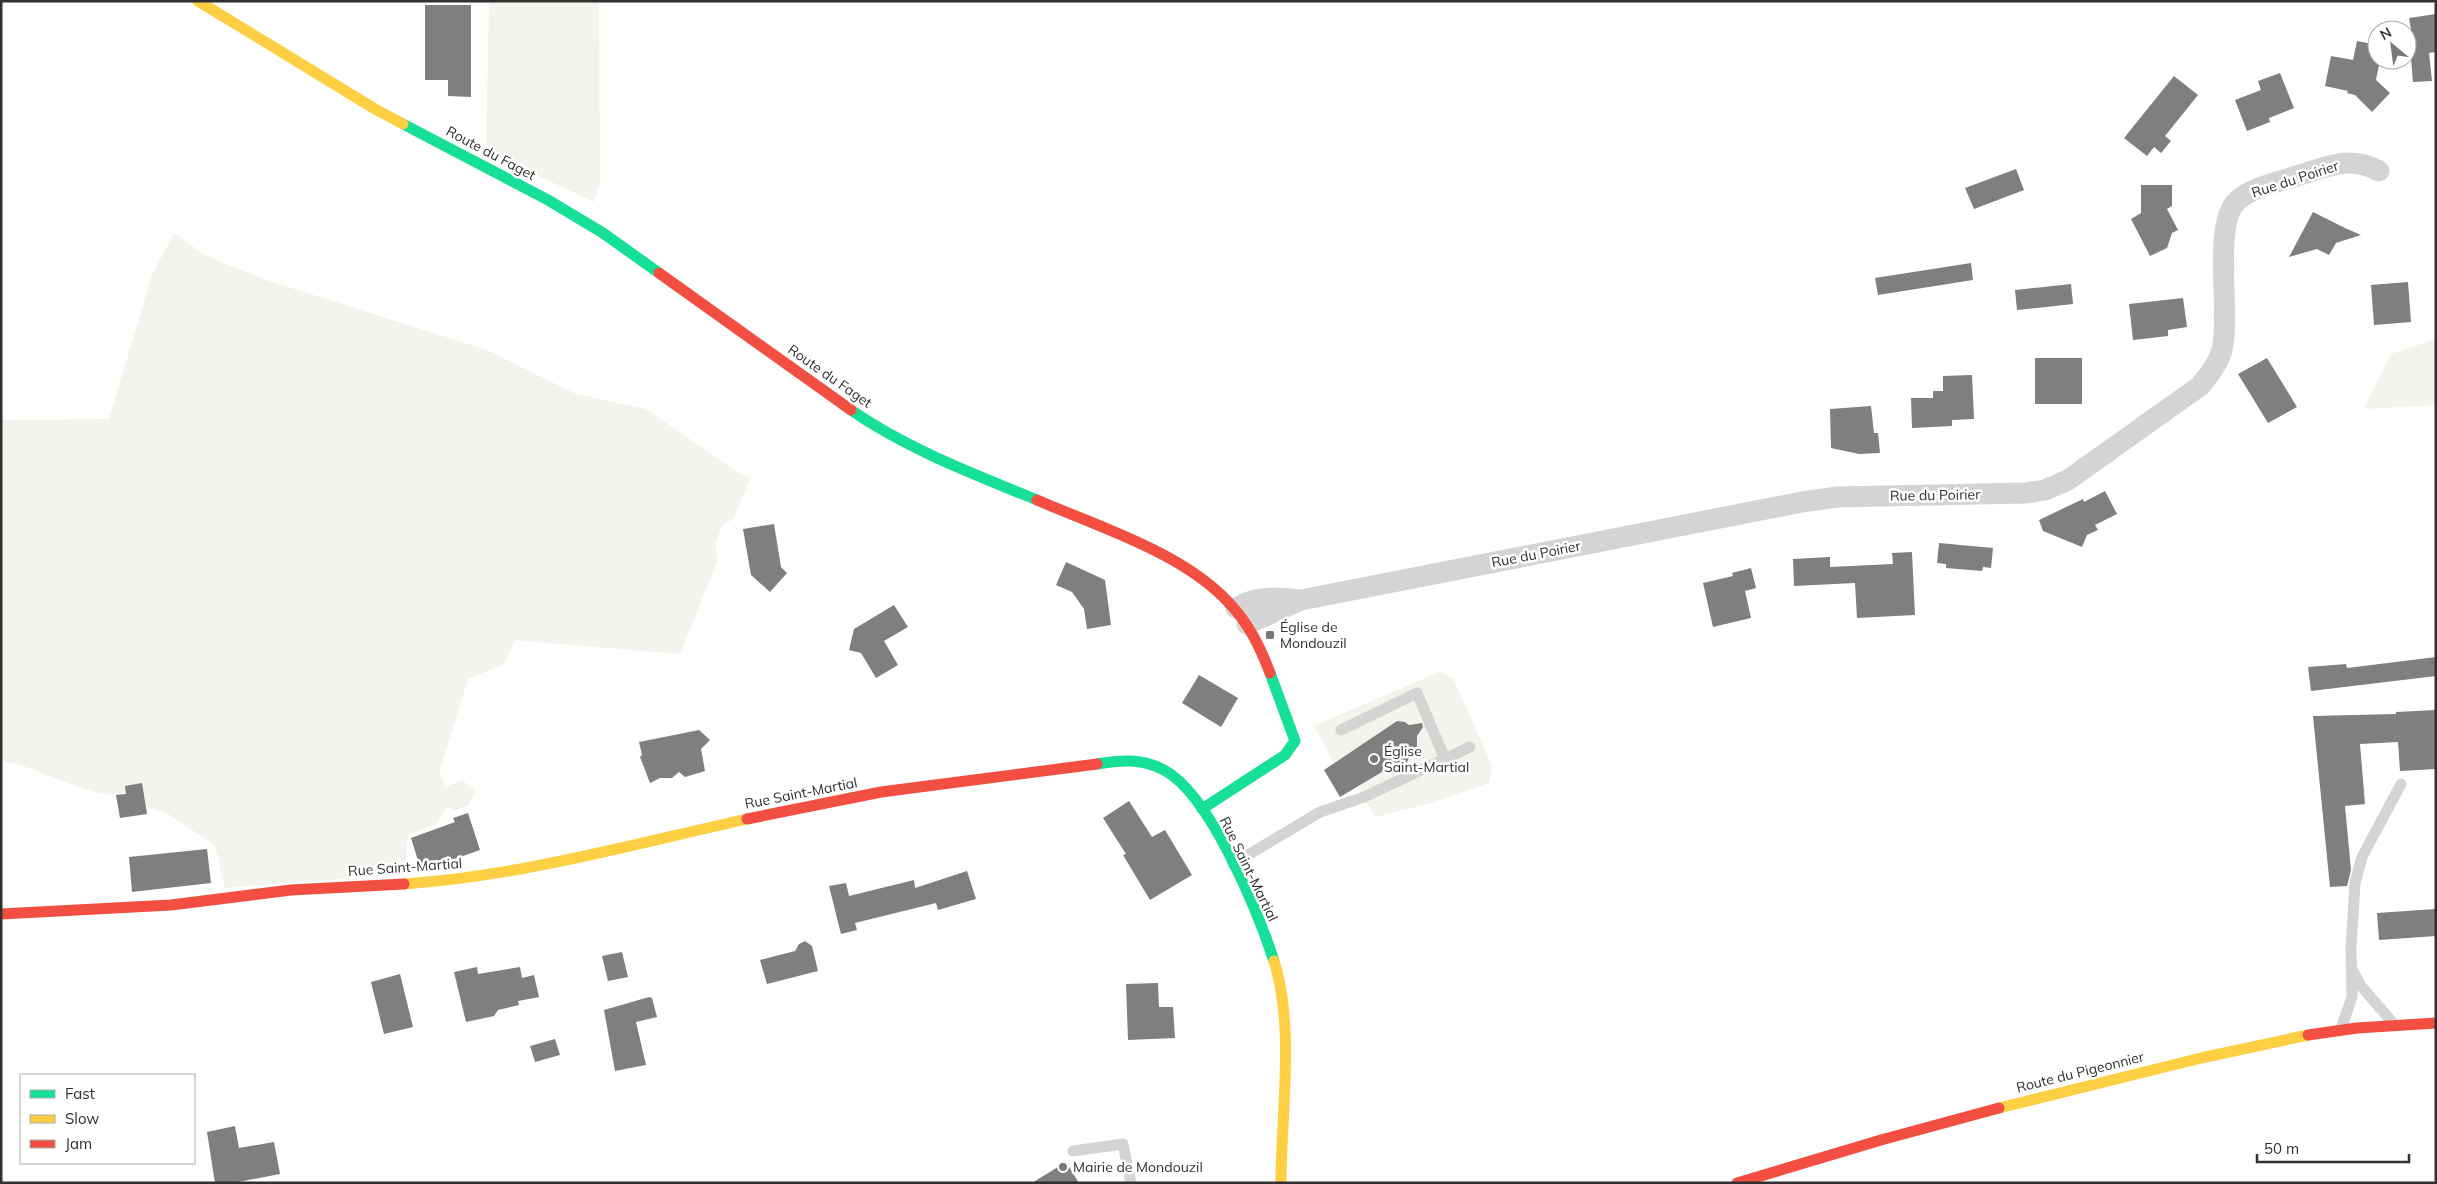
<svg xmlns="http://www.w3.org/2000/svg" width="2437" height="1184" font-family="Mulish,sans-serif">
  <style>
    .green { fill: #f1f5ed }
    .building { fill: #7f7f7f }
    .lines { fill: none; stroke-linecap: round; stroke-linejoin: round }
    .lane { stroke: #d4d4d4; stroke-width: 11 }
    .street { stroke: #d4d4d4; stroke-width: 21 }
    .fast { stroke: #16e098; stroke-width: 11 }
    .slow { stroke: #ffcf43; stroke-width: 11 }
    .jam { stroke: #f24e42; stroke-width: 11 }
    .poi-dot { fill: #787878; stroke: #fff; stroke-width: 2 }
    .labels { text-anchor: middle; stroke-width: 5; stroke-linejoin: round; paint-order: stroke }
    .street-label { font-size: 14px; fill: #303030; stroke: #fff }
    .poi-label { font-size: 14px; fill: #303030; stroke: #fff; text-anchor: start }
  </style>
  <rect width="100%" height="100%" fill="#fff"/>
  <!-- green -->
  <g class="green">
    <polygon points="489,1 599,1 600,181 594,202 486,151"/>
    <path d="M174,233l32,23 60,24 221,70 89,44 70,15 93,64 11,5 -16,40 -12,8 -7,18 3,15 -38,95 -165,-14 -11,24 -36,15 -29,94 7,14 16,-7 13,11 -6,14 -14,5 -8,-4 -9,17 -30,11 -4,40 -179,14 -10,-43 -47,-31 -22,-8 -21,-20 1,8c-40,6 -86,-29 -125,-33v-341l108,-1 43,-144z"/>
    <polygon points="2436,339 2436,405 2364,409 2391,354"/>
    <polygon points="1439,672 1453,678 1492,766 1489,783 1431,803 1375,817 1358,787 1387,769 1391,773 1405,767 1408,761 1406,757 1417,751 1418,744 1415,724 1409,725 1405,722 1397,721 1334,763 1314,726"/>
  </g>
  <!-- building -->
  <g class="building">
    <polygon points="425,5 471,5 471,97 448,96 448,80 425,80"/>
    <polygon points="2436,14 2436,52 2429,53 2432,81 2413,82 2410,46 2407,47 2407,30 2411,30 2409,18"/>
    <polygon points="2357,41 2377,45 2377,60 2380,60 2376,80 2390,93 2372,112 2355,95 2347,93 2348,91 2325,86 2331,56 2353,60"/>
    <polygon points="2280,73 2294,108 2269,118 2270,122 2247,131 2235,100 2261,90 2258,81"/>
    <polygon points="2174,76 2198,95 2165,136 2171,141 2161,153 2154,147 2147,156 2124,138"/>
    <polygon points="2016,169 2024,190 1974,209 1965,188"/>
    <polygon points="2141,185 2172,185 2172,206 2167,209 2178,230 2172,233 2167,248 2150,256 2131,219 2141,213"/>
    <polygon points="2313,212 2345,228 2361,235 2336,243 2329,255 2317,249 2289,257"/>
    <polygon points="1971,263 1973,280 1878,295 1875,278"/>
    <polygon points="2408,282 2411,322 2374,325 2371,285"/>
    <polygon points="2071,284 2073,304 2017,310 2015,290"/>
    <polygon points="2183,298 2187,327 2168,330 2168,336 2133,340 2129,304"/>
    <rect x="2035" y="358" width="47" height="46"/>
    <polygon points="2267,358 2297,407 2268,423 2238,374"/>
    <polygon points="1972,375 1974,419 1952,420 1952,426 1912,428 1911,398 1933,398 1933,391 1943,391 1943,376"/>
    <polygon points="1871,406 1874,433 1878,433 1880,453 1859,454 1831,448 1830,409"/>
    <polygon points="2105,491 2117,514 2095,525 2098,530 2087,535 2082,547 2043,531 2039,520 2083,499 2084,502"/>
    <polygon points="774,524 781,567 787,573 770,592 751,575 743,529"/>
    <polygon points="1939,543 1993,548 1991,568 1983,567 1982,571 1946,568 1946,564 1937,563"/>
    <polygon points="1912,552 1915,615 1857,618 1855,583 1794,586 1793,559 1830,557 1830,567 1893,564 1892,553"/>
    <polygon points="1066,562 1105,580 1111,625 1087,629 1084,609 1072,592 1056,585"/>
    <polygon points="1751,568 1756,588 1745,591 1751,618 1713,627 1703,583 1733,576 1732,573"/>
    <polygon points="894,605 908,627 884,641 898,665 876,678 861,653 849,650 854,629"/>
    <polygon points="2436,657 2436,676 2311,691 2308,667 2346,664 2347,668"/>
    <polygon points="1199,675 1238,698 1221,727 1182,703"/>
    <polygon points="2436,710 2436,769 2400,771 2398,742 2360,744 2365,804 2345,806 2351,870 2347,886 2330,887 2313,716 2396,714 2396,712"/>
    <polygon points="1397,721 1405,722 1409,725 1422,723 1423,727 1417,736 1417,751 1410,755 1405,767 1391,773 1387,769 1340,797 1324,770"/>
    <polygon points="699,730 710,740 701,749 705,771 685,777 679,772 672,778 660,778 650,783 640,757 642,755 639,742"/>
    <polygon points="142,783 147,814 120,818 116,795 126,794 125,786"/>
    <polygon points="1129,801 1152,837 1165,830 1192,875 1150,900 1123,855 1126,854 1103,818"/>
    <polygon points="468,813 480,850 435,866 420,867 411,838 455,822 453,818"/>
    <polygon points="207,849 211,883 132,892 129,857"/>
    <polygon points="967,871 976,899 938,910 936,903 855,923 857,930 841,934 829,886 846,883 849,896 914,880 915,888"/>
    <polygon points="2436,909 2436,936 2379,940 2377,913"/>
    <polygon points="805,941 812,946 818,971 767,984 760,960 795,951 799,944"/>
    <polygon points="622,952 628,977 608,981 602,956"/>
    <polygon points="477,967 478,974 520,967 522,978 534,975 539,997 518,1001 519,1005 498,1010 494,1016 466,1022 454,972"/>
    <polygon points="400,974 413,1027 384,1034 371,982"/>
    <polygon points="1158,983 1159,1007 1173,1007 1175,1038 1128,1040 1126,984"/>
    <polygon points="649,997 652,998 657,1017 636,1022 646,1065 615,1071 604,1010"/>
    <polygon points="555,1039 560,1055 535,1062 530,1046"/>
    <polygon points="235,1126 239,1148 274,1142 280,1174 233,1183 215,1183 207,1132"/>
    <polygon points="1066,1162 1079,1183 1032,1183"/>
  </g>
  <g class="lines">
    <!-- lane -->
    <g class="lane">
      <polyline points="1341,730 1417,693 1445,759"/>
      <polyline points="1233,864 1320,812 1364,797 1470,747"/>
      <polyline points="2353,971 2361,986 2393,1023"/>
      <polyline points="2341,1029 2352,997 2351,947 2355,883 2362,857 2401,784"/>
      <polyline points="1073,1151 1123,1144 1131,1183"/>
    </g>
    <!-- street -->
    <g class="street">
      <path d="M1236,608c20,-12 40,-11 62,-8"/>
      <path d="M1247,624l54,-24 501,-98 35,-5 189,-4 19,-3 23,-10 132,-94c9,-11 18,-22 22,-36 9,-36 -10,-125 15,-149 16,-15 46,-20 66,-27 28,-9 49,-18 76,-3"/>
    </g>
    <!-- fast -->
    <g class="fast">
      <polyline points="403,124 548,200 603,233 659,273"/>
      <path d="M851,410c56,39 123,64 186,90"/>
      <path d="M1097,764c23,-4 45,-6 67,6 46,24 94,142 110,191"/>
      <polyline points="1202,809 1285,755 1295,741 1270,673"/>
    </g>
    <!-- slow -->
    <g class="slow">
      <polyline points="198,1 375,109 403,124"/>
      <path d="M404,884c116,-8 230,-40 343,-65"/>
      <path d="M1274,961c21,65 7,154 7,222"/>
      <polyline points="1999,1108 2201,1058 2308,1035"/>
    </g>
    <!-- jam -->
    <g class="jam">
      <polyline points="659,273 851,410"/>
      <path d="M1037,500c62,27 147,53 193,104 19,20 30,43 40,69"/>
      <polyline points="747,819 881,792 1097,764"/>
      <polyline points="1,914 171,905 291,890 404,884"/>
      <polyline points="2308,1035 2357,1028 2436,1023"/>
      <polyline points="1737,1183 1881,1140 1999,1108"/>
    </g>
  </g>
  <!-- markers -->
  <g class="poi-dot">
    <rect x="1265" y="630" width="10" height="10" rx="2.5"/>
    <circle cx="1374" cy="759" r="5"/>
    <circle cx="1063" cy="1167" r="5"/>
  </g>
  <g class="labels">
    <!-- street labels -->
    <g class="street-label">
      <text transform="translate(491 153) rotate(28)" y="5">Route du Faget</text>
      <text transform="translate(2295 179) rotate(-18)" y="5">Rue du Poirier</text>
      <text transform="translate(830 376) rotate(35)" y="5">Route du Faget</text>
      <text transform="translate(1935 495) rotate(-1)" y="5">Rue du Poirier</text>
      <text transform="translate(1536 554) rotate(-11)" y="5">Rue du Poirier</text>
      <text transform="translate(801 793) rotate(-11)" y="5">Rue Saint-Martial</text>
      <text transform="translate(405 867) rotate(-4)" y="5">Rue Saint-Martial</text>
      <text transform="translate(1249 869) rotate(64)" y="5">Rue Saint-Martial</text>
      <text transform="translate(2080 1072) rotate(-14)" y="5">Route du Pigeonnier</text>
    </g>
    <!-- poi labels -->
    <g class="poi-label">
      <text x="1280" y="632">Église de<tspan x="1280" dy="16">Mondouzil</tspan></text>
      <text x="1384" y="756">Église<tspan x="1384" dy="16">Saint-Martial</tspan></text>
      <text x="1073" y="1172">Mairie de Mondouzil</text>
    </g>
  </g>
  <!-- border -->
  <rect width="2437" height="1184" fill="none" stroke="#303030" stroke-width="5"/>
  <!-- legend -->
  <rect x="20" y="1074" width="175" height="90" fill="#ffffff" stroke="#acacac"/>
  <rect x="30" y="1090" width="25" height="8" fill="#16e098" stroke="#acacac"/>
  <text x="65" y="1099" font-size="15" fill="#303030">Fast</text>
  <rect x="30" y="1115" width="25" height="8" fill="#ffcf43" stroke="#acacac"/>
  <text x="65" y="1124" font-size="15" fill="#303030">Slow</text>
  <rect x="30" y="1140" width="25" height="8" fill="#f24e42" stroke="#acacac"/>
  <text x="65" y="1149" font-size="15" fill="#303030">Jam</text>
  <!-- north arrow -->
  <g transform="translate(2392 45) rotate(331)"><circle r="24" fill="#ffffff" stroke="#acacac"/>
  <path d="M0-4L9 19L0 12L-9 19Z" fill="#787878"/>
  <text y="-8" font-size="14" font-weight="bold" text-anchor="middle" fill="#303030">N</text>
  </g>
  <!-- scale -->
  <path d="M2257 1154v8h152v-8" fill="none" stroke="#303030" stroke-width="2.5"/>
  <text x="2264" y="1154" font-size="15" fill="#303030" stroke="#ffffff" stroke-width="4" paint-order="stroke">50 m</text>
</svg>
